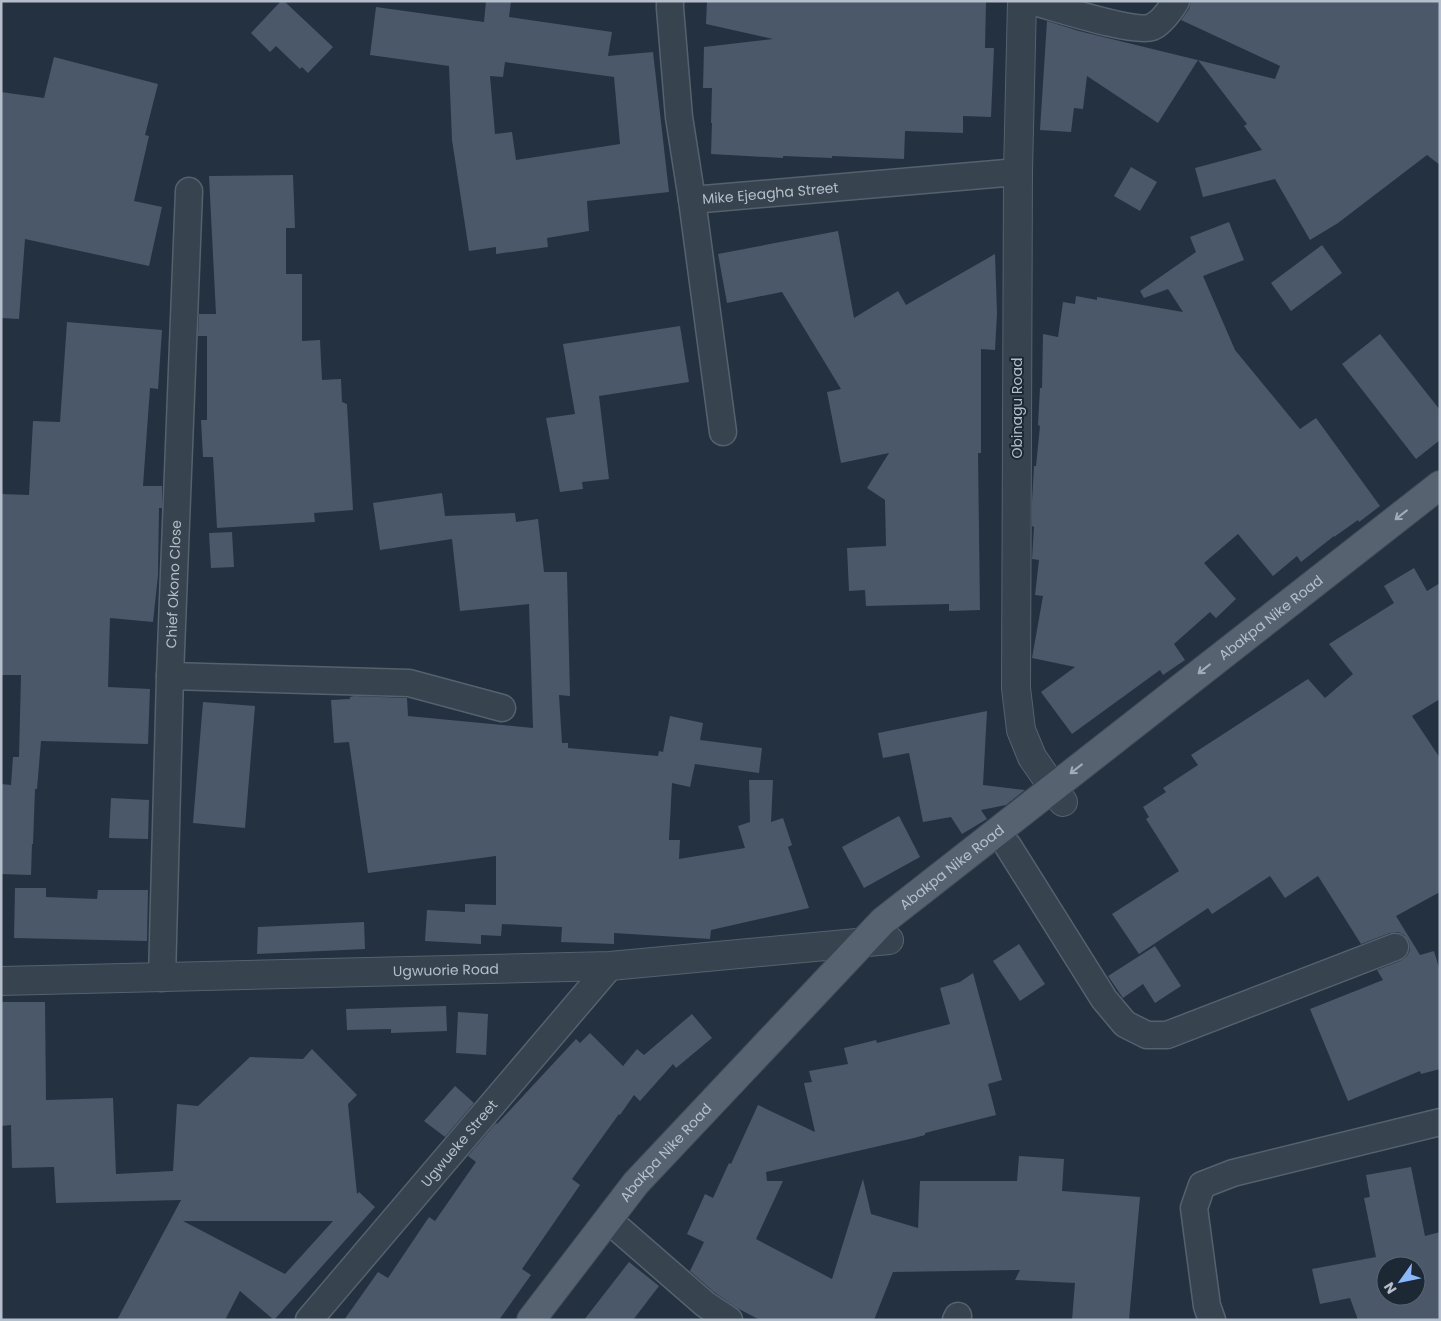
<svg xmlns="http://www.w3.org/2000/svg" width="1441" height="1321" font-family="Poppins,sans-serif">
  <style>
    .building { fill: #4a586a; fill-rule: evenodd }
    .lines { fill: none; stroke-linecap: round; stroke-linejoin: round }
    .minor-casing { stroke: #56616e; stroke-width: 29 }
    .tertiary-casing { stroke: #56616e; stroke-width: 30 }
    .primary-casing { stroke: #424c59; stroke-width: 30 }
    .minor { stroke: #384350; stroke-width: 26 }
    .tertiary { stroke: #384350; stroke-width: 28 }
    .primary { stroke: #566270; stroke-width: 28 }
    .oneway { stroke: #a2acb9 }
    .labels { text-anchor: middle; stroke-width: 4; stroke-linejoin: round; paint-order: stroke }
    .street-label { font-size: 14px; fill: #b5becb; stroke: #1d2835 }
  </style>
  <rect width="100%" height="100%" fill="#243141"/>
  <!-- building -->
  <g class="building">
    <polygon points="281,1 284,1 333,47 308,73 302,67 300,69 276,46 270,52 251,33"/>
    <path d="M486,1h25l-2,16 103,15 -4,24 45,-4 16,140 -82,9 2,30 -42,7 1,9 -52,7v-7l-27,4 -17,-111 -3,-74 -79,-11 6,-48 108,15zM505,62l109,15 6,67 -104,16 -4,-28 -17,2 -5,-58 13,1z"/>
    <polygon points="707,1 986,1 985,48 994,48 991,117 963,116 963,133 905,131 904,159 832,156 832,158 783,156 783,158 711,154 712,123 711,123 712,88 703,88 704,47 773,39 706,24"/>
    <polygon points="1191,1 1440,1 1440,165 1427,155 1338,223 1310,240 1275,179 1203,197 1195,168 1262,150 1244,126 1247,124 1198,60 1158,123 1087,76 1083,109 1074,108 1071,132 1040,130 1047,21 1079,31 1275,79 1280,66 1181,20 1189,9"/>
    <polygon points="54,57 158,84 145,135 149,136 134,201 162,207 149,266 25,239 19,319 1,318 1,92 44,98"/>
    <polygon points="1131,167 1157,182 1140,211 1114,196"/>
    <polygon points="293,175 295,228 286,228 286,274 302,274 302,341 320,340 322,380 341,379 342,402 347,404 353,510 314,513 315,522 217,528 213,457 203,457 201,420 207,420 207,336 198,336 199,314 216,314 209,176"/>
    <polygon points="1229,222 1244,260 1203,276 1235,350 1300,429 1316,418 1380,506 1359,522 1358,520 1334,537 1334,536 1301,562 1297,556 1273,576 1238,534 1204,563 1236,599 1216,618 1210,612 1174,644 1185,660 1163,675 1160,670 1072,734 1041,692 1075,667 1032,658 1043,596 1035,595 1039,560 1032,559 1034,527 1032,526 1032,502 1034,466 1036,466 1040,426 1038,425 1040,388 1042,388 1043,334 1058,337 1063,302 1075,304 1076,296 1097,300 1097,297 1183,312 1168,289 1144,298 1140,291 1196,252 1190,237"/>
    <polygon points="838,231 854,318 898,291 906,305 995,254 997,313 995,350 981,349 981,453 978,453 980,610 949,611 949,604 866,606 865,590 849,591 847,548 886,546 885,500 867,488 889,453 841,463 827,392 841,389 782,292 727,303 718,254"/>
    <polygon points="1322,245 1342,273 1291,311 1271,283"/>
    <polygon points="67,322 162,330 158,389 150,388 143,486 162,486 162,508 159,508 158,575 153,622 110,618 108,687 150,689 148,744 41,741 37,789 35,789 33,844 32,844 31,875 1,874 1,784 11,785 13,757 19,757 21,675 1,675 1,494 29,495 33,421 60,422"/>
    <polygon points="680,326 689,382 599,396 609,479 582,482 583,489 560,492 546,418 575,414 563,344"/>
    <polygon points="1380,334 1440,410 1440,440 1416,459 1342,364"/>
    <polygon points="442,493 445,516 515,513 516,522 538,519 544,572 567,572 570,696 559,695 562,743 568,743 568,748 658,756 659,751 663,752 670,716 703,723 700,740 762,748 759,773 695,764 690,787 672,783 669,840 680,840 679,859 745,848 738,826 750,822 749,780 773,780 771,822 783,818 792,845 788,847 809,908 711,930 710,939 614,933 614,944 561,942 562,927 502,924 501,936 481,935 481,944 425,941 427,910 465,912 465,904 496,905 496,856 368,873 349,742 334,743 331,700 350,699 350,697 354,696 407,698 408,716 533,728 529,604 460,611 452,539 380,550 373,503"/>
    <polygon points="232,532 234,567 211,568 209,533"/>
    <polygon points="1414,568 1427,591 1440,583 1440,699 1412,716 1440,758 1440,892 1396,916 1420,955 1434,951 1440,971 1440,1069 1421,1074 1420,1071 1348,1101 1310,1009 1383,980 1377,970 1400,961 1407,956 1410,950 1409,942 1404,935 1398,932 1390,933 1361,944 1318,876 1285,898 1270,876 1212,914 1208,908 1139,954 1112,914 1179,871 1146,819 1149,817 1143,807 1166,792 1163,788 1198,765 1191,755 1308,679 1325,698 1353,674 1329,644 1394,603 1384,586"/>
    <polygon points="203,702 255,706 245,828 193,823"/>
    <polygon points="987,711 983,785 1025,790 1006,805 981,810 987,819 962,834 951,817 923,822 909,753 883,758 878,733"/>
    <polygon points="111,798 149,800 148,839 109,838"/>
    <polygon points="899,816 920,857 864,888 842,847"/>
    <polygon points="15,888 46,888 46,897 97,899 98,890 148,890 147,941 14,938"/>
    <polygon points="364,922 365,949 257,954 258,927"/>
    <polygon points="1019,944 1045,984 1020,1001 993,961"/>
    <polygon points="1155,946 1181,986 1155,1003 1143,984 1123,998 1108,976"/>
    <polygon points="973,973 1002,1080 988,1084 996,1115 925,1133 925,1135 914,1138 766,1172 767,1181 783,1181 756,1239 832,1279 863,1179 871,1214 918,1228 920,1181 1017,1181 1019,1156 1064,1159 1062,1191 1140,1197 1129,1320 1072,1320 1075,1283 1015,1280 1020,1270 893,1272 874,1320 760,1320 737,1308 714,1292 690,1271 704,1242 687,1234 705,1194 713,1198 729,1163 731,1164 758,1105 815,1132 804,1083 812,1082 809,1071 848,1064 844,1048 876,1040 877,1043 950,1024 940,988 960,982"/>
    <path d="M1,1002h44l1,98 67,-2 3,76 57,-3 4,-67 21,2 52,-49 53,2 9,-10 45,46 -9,9 9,90 2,-2 16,15 -101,113 -34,-29 -15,29h-108l64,-120 -125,3 -2,-36 -42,1 -1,-43 -10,1zM183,1221h150l-48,53z"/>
    <polygon points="446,1006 447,1031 391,1033 391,1029 347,1030 346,1009"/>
    <polygon points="458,1012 488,1014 486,1055 456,1053"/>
    <polygon points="692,1014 712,1038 676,1068 673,1064 640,1101 634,1095 620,1115 619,1114 572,1179 580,1185 522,1269 531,1275 499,1320 344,1320 378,1272 388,1278 429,1217 435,1221 476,1162 468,1156 496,1123 497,1124 576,1039 580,1043 590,1033 623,1066 637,1049 644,1055"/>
    <polygon points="455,1086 474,1103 445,1137 424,1121"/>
    <path d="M1411,1167l14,69 15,-4v88h-82l-8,-22 -30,6 -8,-35 64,-12 -12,-59 6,-1 -4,-22zM1386,1266h30v30h-30z"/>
    <polygon points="629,1262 659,1286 633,1320 584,1320"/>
  </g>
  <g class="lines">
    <!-- minor casing -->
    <g class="minor-casing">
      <g id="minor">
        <path id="s1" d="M670,1v7l9,109 13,83 326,-28"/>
        <path d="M1031,1c23,6 103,33 121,26 9,-4 19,-18 24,-26"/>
        <polyline points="692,200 723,432"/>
        <polyline points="170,676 409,683 502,708"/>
        <polyline points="1008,846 1104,999 1125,1024 1147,1035 1167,1035 1395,947"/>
        <path id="s2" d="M162,978l8,-302 19,-485"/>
        <polyline points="620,1230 705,1304 729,1320"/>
        <path id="s3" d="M309,1320l301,-354"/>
        <polyline points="956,1320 958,1316"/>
        <polyline points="1212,1320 1207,1306 1194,1208 1202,1185 1233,1173 1440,1122"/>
      </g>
    </g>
    <!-- tertiary casing -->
    <g class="tertiary-casing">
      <g id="tertiary">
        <polyline points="1022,1 1018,172 1016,688 1021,730 1032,757 1063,802"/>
        <path id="s4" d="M1,981l609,-15 279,-26"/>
      </g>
    </g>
    <!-- primary casing -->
    <g class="primary-casing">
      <g id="primary">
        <path id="s5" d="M531,1320l105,-137 247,-262 557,-436"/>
      </g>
    </g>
    <!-- minor -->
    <use href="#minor" class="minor"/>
    <!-- tertiary -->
    <use href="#tertiary" class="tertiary"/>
    <!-- primary -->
    <use href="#primary" class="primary"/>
  </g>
  <!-- one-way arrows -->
  <defs><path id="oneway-shaft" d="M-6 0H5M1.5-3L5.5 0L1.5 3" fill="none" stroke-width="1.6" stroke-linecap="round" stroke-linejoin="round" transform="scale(1.25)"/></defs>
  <g class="oneway">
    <use href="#oneway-shaft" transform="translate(1401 515) rotate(142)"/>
    <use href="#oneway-shaft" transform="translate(1204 669) rotate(142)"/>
    <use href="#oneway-shaft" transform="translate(1076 769) rotate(142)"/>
  </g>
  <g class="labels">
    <!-- street labels -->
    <g class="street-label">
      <text dy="5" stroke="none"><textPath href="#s1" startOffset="279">Mike Ejeagha Street</textPath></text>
      <text transform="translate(1017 408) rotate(-90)" y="5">Obinagu Road</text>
      <text dy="5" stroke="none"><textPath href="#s2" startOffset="394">Chief Okono Close</textPath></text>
      <text dy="5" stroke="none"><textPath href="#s5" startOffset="1025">Abakpa Nike Road</textPath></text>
      <text dy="5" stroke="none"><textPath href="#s5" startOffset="620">Abakpa Nike Road</textPath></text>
      <text dy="5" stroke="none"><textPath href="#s4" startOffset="445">Ugwuorie Road</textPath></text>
      <text dy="5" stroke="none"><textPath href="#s3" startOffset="232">Ugwueke Street</textPath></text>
      <text dy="5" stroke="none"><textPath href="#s5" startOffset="215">Abakpa Nike Road</textPath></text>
    </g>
  </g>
  <!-- border -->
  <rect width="1441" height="1321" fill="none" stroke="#b5becb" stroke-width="5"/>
  <!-- north arrow -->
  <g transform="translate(1401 1281) rotate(237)"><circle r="24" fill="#1d2835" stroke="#5a6471"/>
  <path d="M0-4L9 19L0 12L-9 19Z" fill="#89b8fc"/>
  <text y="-8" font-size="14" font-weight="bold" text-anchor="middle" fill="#b5becb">N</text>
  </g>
</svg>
